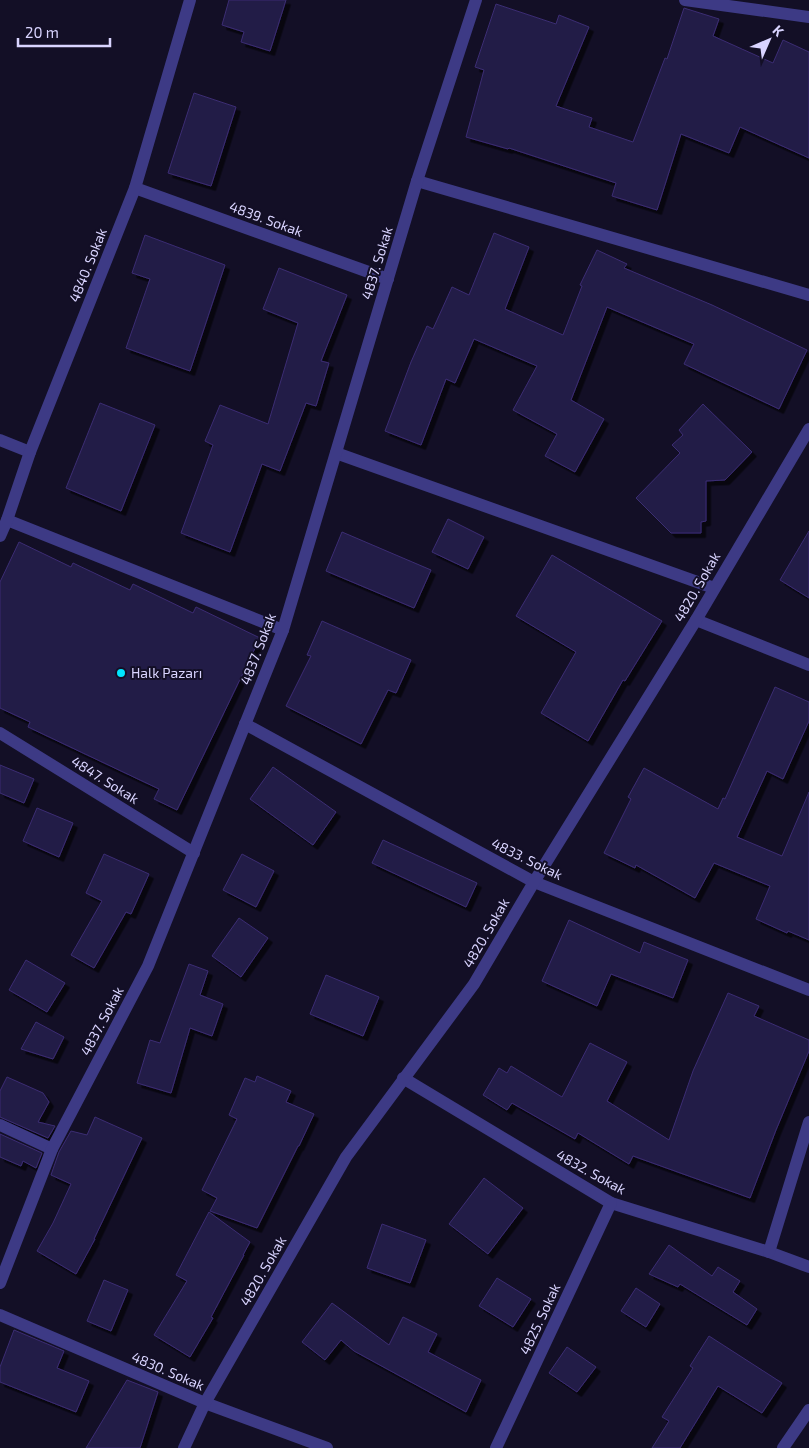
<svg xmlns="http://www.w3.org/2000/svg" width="809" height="1448" font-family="'Exo 2',sans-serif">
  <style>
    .building { fill: #241b47; stroke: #3b2d73; filter: url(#shadow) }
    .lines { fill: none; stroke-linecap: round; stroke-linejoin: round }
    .street { stroke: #3d3a85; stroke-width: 12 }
    .poi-dot { fill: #00e5ff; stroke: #130f26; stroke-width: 2 }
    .labels { text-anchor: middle; stroke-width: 4; stroke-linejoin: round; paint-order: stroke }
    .street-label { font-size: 14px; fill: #d9d4ff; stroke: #130f26 }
    .poi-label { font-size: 14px; fill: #d9d4ff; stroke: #130f26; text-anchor: start }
  </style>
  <defs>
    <filter id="shadow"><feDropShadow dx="4.5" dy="4.5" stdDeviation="0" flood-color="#0009"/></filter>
  </defs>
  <rect width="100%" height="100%" fill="#130f26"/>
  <!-- building -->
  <g class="building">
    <polygon points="229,0 286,0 270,51 241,42 244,32 222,25"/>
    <polygon points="496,4 556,24 559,15 589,27 556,106 592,118 589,127 633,142 665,58 667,59 684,8 719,19 713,36 773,63 783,40 809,52 809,158 740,127 729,153 681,134 657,210 612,196 616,183 509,148 508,149 466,137 484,70 475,67"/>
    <polygon points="194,93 236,107 211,186 168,173"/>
    <polygon points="494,233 529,247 505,309 563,335 582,286 580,285 597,250 627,264 624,268 712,305 807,350 779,409 684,364 694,344 607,307 571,400 604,419 575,472 545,456 557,434 513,410 537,366 474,339 455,383 446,379 421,445 385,431 411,362 427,326 433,329 452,287 469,295"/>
    <polygon points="145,235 225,265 190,371 126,348 150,279 132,273"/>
    <polygon points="279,268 347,295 321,361 329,363 316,406 306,403 280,471 262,464 230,552 181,533 213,445 205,441 220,405 268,424 298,323 263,309"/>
    <polygon points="100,403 155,425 121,511 66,488"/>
    <polygon points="703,404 752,452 725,480 706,481 706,521 701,522 701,533 671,533 636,498 680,453 672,445 683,435 679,430"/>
    <polygon points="448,519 484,537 468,569 432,552"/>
    <polygon points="809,531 809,598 780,580"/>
    <polygon points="342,532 431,570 414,608 326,571"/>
    <polygon points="19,542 71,567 73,563 130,590 133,584 193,613 196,607 260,638 177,810 154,799 159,789 28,727 30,722 0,708 0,582"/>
    <polygon points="552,555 662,621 625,681 623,680 588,741 541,713 576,652 516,616"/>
    <polygon points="322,621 411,660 396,693 388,690 361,744 286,706 311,656 307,655"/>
    <polygon points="775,687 809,702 809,721 783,779 767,771 737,837 782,856 809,792 809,940 788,931 787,933 756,919 770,886 714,863 695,898 636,865 635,868 604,853 631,799 628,797 644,768 718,809 723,798 725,799"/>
    <polygon points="0,765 34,779 24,803 0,793"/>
    <polygon points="273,767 336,812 313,845 250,799"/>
    <polygon points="37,808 73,823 59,857 23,841"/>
    <polygon points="383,840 477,883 466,907 372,863"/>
    <polygon points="104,854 149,874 131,914 126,912 94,968 71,955 102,901 86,893"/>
    <polygon points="242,854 274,871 256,907 223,890"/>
    <polygon points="239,918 268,938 241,977 212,956"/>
    <polygon points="569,920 640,953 644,942 688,960 673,998 611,974 597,1006 542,981"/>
    <polygon points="26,960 65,983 47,1012 9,990"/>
    <polygon points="189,964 208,971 200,995 223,1004 212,1036 190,1028 171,1093 137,1083 150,1040 160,1043"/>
    <polygon points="326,975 379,997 363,1036 310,1014"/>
    <polygon points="728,993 759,1006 754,1016 809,1040 809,1051 776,1130 750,1198 633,1156 629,1164 578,1133 575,1139 512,1103 507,1110 483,1095 499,1068 507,1073 511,1066 562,1097 590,1043 627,1062 607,1101 669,1140 693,1071"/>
    <polygon points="36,1022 64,1037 53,1059 21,1049"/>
    <polygon points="257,1076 291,1091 286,1102 314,1114 299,1146 298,1146 257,1228 210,1211 217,1198 202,1190 237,1119 229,1115 245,1078 255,1082"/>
    <polygon points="7,1077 43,1093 49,1102 38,1122 55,1126 48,1138 0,1117 0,1091"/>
    <polygon points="95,1117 142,1138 94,1239 95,1239 76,1274 37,1251 53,1223 71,1184 51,1175 59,1152 71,1131 87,1135"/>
    <polygon points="0,1134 42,1153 36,1168 23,1161 21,1166 0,1157"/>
    <polygon points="484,1178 523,1208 488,1254 449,1224"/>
    <polygon points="209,1212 250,1242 243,1255 244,1255 211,1317 213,1318 190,1357 154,1335 187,1281 176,1275"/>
    <polygon points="382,1224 426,1240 410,1283 367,1268"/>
    <polygon points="669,1245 712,1276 718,1267 740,1281 733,1292 757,1309 747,1325 680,1284 678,1287 649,1274"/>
    <polygon points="497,1278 531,1299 513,1327 479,1306"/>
    <polygon points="104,1280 128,1290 111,1331 87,1321"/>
    <polygon points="636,1288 660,1304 646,1327 621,1311"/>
    <polygon points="332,1303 389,1345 403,1317 437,1334 428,1352 481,1380 466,1412 354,1351 341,1340 325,1360 302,1342"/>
    <polygon points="14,1330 64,1351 57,1368 89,1381 76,1412 0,1382 0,1367"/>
    <polygon points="709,1336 782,1383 762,1413 718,1386 680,1448 652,1448 669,1421 662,1417 693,1368 690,1366"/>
    <polygon points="567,1347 596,1367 577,1392 549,1373"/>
    <polygon points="127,1380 158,1392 140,1448 86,1448"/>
  </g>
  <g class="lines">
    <!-- street -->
    <g class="street">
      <polyline points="685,0 809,17"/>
      <polyline points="417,181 809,295"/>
      <polyline points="135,188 388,279"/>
      <polyline points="0,440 30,452"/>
      <polyline points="336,453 714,588"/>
      <polyline points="7,520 283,630"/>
      <polyline points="0,536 7,520 30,452 135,188 190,0"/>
      <polyline points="696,620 809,665"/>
      <polyline points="245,724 534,882 809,990"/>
      <polyline points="0,733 194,853"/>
      <polyline points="403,1078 611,1203 769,1252 809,1267"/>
      <polyline points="0,1125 52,1149"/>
      <polyline points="769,1252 809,1122"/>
      <polyline points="0,1283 52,1149 148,966 283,630 417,181 476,0"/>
      <polyline points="0,1315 205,1403 327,1448"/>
      <polyline points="184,1448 205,1403 346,1157 474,984 534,882 696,620 809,429"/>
      <polyline points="496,1448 611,1203"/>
      <polyline points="783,1448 809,1410"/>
    </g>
  </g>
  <!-- markers -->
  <circle class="poi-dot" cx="121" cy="673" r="5"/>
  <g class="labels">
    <!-- street labels -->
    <g class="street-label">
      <text transform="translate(266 219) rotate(20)" y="5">4839. Sokak</text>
      <text transform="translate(377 263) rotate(-73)" y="5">4837. Sokak</text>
      <text transform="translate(88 265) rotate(-68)" y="5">4840. Sokak</text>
      <text transform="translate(697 587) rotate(-60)" y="5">4820. Sokak</text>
      <text transform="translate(258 649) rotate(-69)" y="5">4837. Sokak</text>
      <text transform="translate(105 780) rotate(32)" y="5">4847. Sokak</text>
      <text transform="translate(527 859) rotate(26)" y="5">4833. Sokak</text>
      <text transform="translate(486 933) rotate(-60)" y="5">4820. Sokak</text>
      <text transform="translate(102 1021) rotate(-62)" y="5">4837. Sokak</text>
      <text transform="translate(591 1172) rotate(29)" y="5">4832. Sokak</text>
      <text transform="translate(263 1271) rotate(-60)" y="5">4820. Sokak</text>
      <text transform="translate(540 1319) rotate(-65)" y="5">4825. Sokak</text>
      <text transform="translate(168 1371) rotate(23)" y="5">4830. Sokak</text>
    </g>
    <!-- poi labels -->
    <g class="poi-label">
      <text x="131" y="678">Halk Pazarı</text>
    </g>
  </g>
  <!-- north arrow -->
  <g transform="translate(769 40) rotate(45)" stroke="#130f26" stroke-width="4" paint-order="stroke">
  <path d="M0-4L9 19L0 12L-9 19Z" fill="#d9d4ff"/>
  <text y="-8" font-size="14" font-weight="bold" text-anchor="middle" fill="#d9d4ff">K</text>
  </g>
  <!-- scale -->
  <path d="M18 38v8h92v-8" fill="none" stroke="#d9d4ff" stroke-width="2.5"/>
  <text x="25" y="38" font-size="15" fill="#d9d4ff" stroke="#130f26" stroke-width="4" paint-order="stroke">20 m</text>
</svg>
